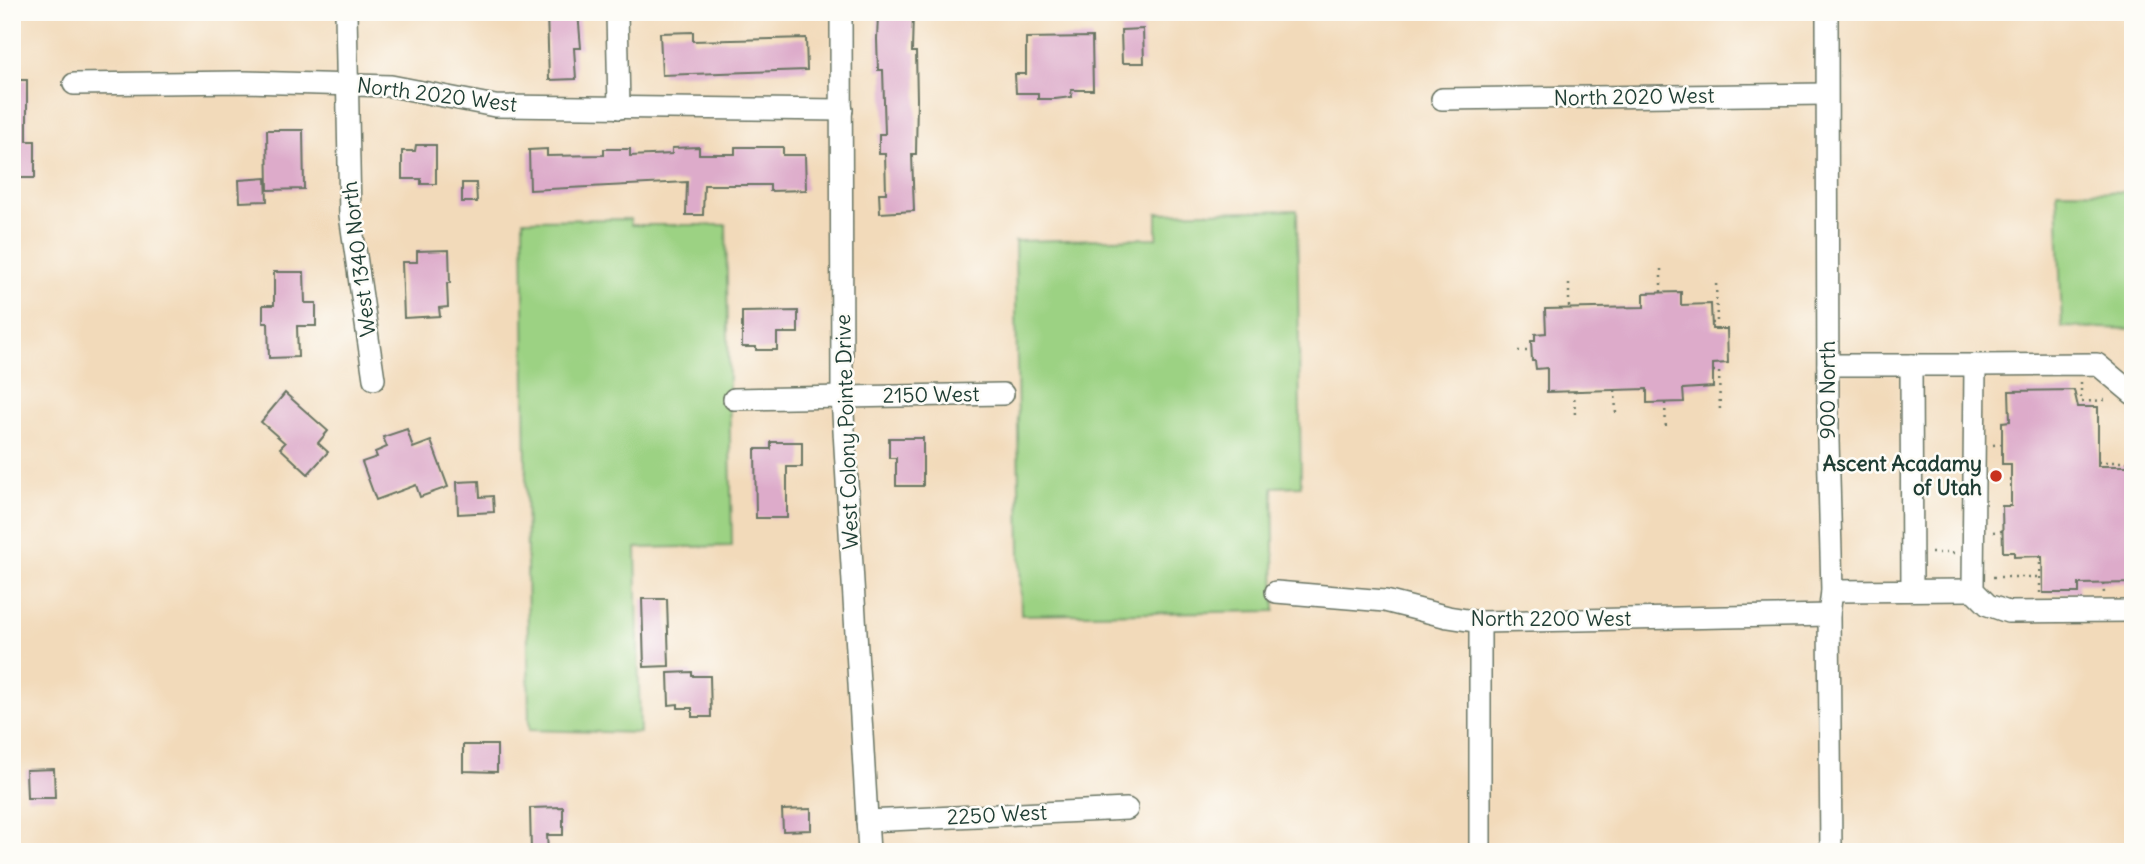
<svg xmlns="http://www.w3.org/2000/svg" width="2145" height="864" font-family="Delius,sans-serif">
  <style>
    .green { fill: #9cd283; stroke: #5e885c; stroke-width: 2 }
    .building { fill: #ddabca }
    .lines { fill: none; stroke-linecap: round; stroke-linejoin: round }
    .minor-casing { stroke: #697463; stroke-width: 24 }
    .path { stroke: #697463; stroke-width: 2.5; stroke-dasharray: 2 5; stroke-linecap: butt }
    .minor { stroke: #fff; stroke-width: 21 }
    .poi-dot { fill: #c8321e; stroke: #fdfcf7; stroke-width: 2.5 }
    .labels { text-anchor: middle; stroke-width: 5; stroke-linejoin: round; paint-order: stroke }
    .street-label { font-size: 21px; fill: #1f3d34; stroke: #fdfcf7 }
    .poi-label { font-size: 21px; font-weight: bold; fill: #1f3d34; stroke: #fdfcf7; text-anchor: end }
  </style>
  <rect width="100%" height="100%" fill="#fdfcf7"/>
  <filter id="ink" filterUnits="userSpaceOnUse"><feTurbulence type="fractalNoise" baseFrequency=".0143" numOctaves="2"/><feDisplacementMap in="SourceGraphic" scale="14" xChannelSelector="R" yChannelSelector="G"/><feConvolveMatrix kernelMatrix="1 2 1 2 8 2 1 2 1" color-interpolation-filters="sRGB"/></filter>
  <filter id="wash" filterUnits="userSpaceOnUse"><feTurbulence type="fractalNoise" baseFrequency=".00686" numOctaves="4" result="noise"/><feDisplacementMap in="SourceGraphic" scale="28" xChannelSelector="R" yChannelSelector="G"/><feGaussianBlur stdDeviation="1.57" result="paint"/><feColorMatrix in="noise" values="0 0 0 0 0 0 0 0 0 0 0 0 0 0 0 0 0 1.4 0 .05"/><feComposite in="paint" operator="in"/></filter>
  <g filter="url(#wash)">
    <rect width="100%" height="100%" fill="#f2daba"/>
    <!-- green -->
    <g class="green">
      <polygon points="2057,191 2133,192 2133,329 2062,327"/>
      <polygon points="1297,210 1301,486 1273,487 1275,611 1021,615 1015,241 1157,238 1157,213"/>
      <polygon points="630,219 631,225 726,225 732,546 636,548 640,733 529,730 523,220"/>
    </g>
    <g id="blocks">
      <!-- building -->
      <g class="building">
        <polygon points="547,12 578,12 581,48 574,48 576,79 549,80"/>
        <polygon points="882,12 913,12 912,52 916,52 917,99 916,154 912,154 914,211 880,213 879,193 886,193 885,154 879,154 879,134 885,134 883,70 878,70 877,39 878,16 881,16"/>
        <polygon points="1143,29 1144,63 1122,63 1121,30"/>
        <polygon points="693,32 693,41 806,38 807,70 662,75 660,33"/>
        <polygon points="1092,37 1093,90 1071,90 1072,97 1055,99 1038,99 1038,93 1016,93 1015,74 1026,74 1026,38"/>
        <polygon points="12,80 27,80 27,141 35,141 35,178 12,178"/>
        <polygon points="267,130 303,130 304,189 268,190"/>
        <polygon points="416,145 436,145 436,184 421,184 421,179 402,179 402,151 415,151"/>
        <polygon points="699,147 699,154 735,154 735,147 783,147 783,155 805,155 806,190 770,191 770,185 704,185 703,215 686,215 687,182 530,190 529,150 547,149 547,156 604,155 604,149 630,149 630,156 672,154 672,148"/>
        <polygon points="266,178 267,201 240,202 239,180"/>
        <polygon points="462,183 476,183 477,202 462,202"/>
        <polygon points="449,250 450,283 447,283 448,307 439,308 440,316 404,318 402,262 417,262 417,251"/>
        <polygon points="274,272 304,272 305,303 316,303 316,326 297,326 298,357 269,358 268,323 263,323 263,305 274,305"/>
        <polygon points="1681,292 1681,305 1711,304 1712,329 1727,329 1728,363 1713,364 1713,387 1683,389 1684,402 1647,403 1647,389 1547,392 1547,368 1536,369 1535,361 1532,361 1531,341 1535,341 1535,334 1546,333 1545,309 1644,307 1644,293"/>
        <polygon points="798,311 798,333 777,333 777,350 756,350 756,347 742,347 742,312"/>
        <polygon points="2074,390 2078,407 2098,407 2098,466 2133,466 2133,583 2079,584 2079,593 2043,593 2042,556 2014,557 2014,552 2003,552 2002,506 2011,506 2011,464 2002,464 2002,422 2010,421 2009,391"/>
        <polygon points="285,393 328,431 318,443 328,452 308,474 280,448 285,443 261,422"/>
        <polygon points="407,429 413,448 431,441 448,487 420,497 416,485 376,500 362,462 377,457 375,452 387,447 383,437"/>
        <polygon points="889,438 923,438 923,486 896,486 896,458 889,458"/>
        <polygon points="771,442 802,442 802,467 787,467 787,518 756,518 755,449 771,449"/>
        <polygon points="479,481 480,497 493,496 494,512 458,514 457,482"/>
        <polygon points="642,599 667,599 669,666 644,667"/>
        <polygon points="692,672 692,676 710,676 711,717 692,717 692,708 678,708 678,704 669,705 668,673"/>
        <polygon points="463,745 497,745 497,772 463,771"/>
        <polygon points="54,769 55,798 27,798 26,770"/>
        <polygon points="563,807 563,835 547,835 548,852 531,852 530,808"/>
        <polygon points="811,809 811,830 783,831 782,810"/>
      </g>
    </g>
  </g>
  <g filter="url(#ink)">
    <use href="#blocks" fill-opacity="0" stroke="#697463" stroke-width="2"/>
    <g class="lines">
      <!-- minor casing -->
      <g class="minor-casing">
        <g id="minor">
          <polyline points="346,12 350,215 374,379"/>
          <polyline points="617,12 619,108"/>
          <polyline points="841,12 842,397 869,852"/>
          <polyline points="1827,12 1828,440 1832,591 1829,615 1831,852"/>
          <polyline points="74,84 243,82 391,86 495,106 842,110"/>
          <polyline points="1442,99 1826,94"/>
          <polyline points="1828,365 1975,365 1973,590 1988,605 2008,612 2133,611"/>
          <polyline points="1911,365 1912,590"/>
          <polyline points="1975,365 2097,364 2133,394"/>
          <polyline points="734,399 1003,394"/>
          <polyline points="1832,591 1973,590"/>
          <polyline points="1276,592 1385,601 1448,617 1480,622 1829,615"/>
          <polyline points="1480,622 1480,852"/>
          <polyline points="867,821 1127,809"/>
        </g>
      </g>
      <!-- path -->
      <g class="path">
        <polyline points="1569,284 1569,309"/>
        <polyline points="1661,292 1661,264"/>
        <polyline points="1712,323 1717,323 1716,281"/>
        <polyline points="1518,351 1532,351"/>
        <polyline points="1713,371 1719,371 1720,412"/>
        <polyline points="2081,382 2081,402 2105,400 2107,398"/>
        <polyline points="1615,390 1616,415"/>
        <polyline points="1574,391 1575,416"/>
        <polyline points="1665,403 1666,431"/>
        <polyline points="1993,445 2002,444"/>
        <polyline points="2098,462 2133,462"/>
        <polyline points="1993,532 2003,531"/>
        <polyline points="1931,553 1956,553"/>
        <polyline points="2040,556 2040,593"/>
        <polyline points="1993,577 2040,577"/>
        <polyline points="2103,584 2104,593"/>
      </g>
      <!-- minor -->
      <use href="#minor" class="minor"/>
    </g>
  </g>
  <!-- markers -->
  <circle class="poi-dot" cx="1996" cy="476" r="7"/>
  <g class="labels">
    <!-- street labels -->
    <g class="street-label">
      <text transform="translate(437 95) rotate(7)" y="7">North 2020 West</text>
      <text transform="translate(1634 97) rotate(-1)" y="7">North 2020 West</text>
      <text transform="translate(359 259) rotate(-97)" y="7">West 1340 North</text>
      <text transform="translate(1828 390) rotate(-90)" y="7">900 North</text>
      <text transform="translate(931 395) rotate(-1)" y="7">2150 West</text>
      <text transform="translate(847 432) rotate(-92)" y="7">West Colony Pointe Drive</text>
      <text x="1551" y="626">North 2200 West</text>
      <text transform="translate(997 815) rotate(-3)" y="7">2250 West</text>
    </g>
    <!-- poi labels -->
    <g class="poi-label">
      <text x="1982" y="471">Ascent Acadamy<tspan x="1982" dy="24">of Utah</tspan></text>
    </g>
  </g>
  <!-- margin -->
  <rect width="2145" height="864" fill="none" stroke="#fdfcf7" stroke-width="42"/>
</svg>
